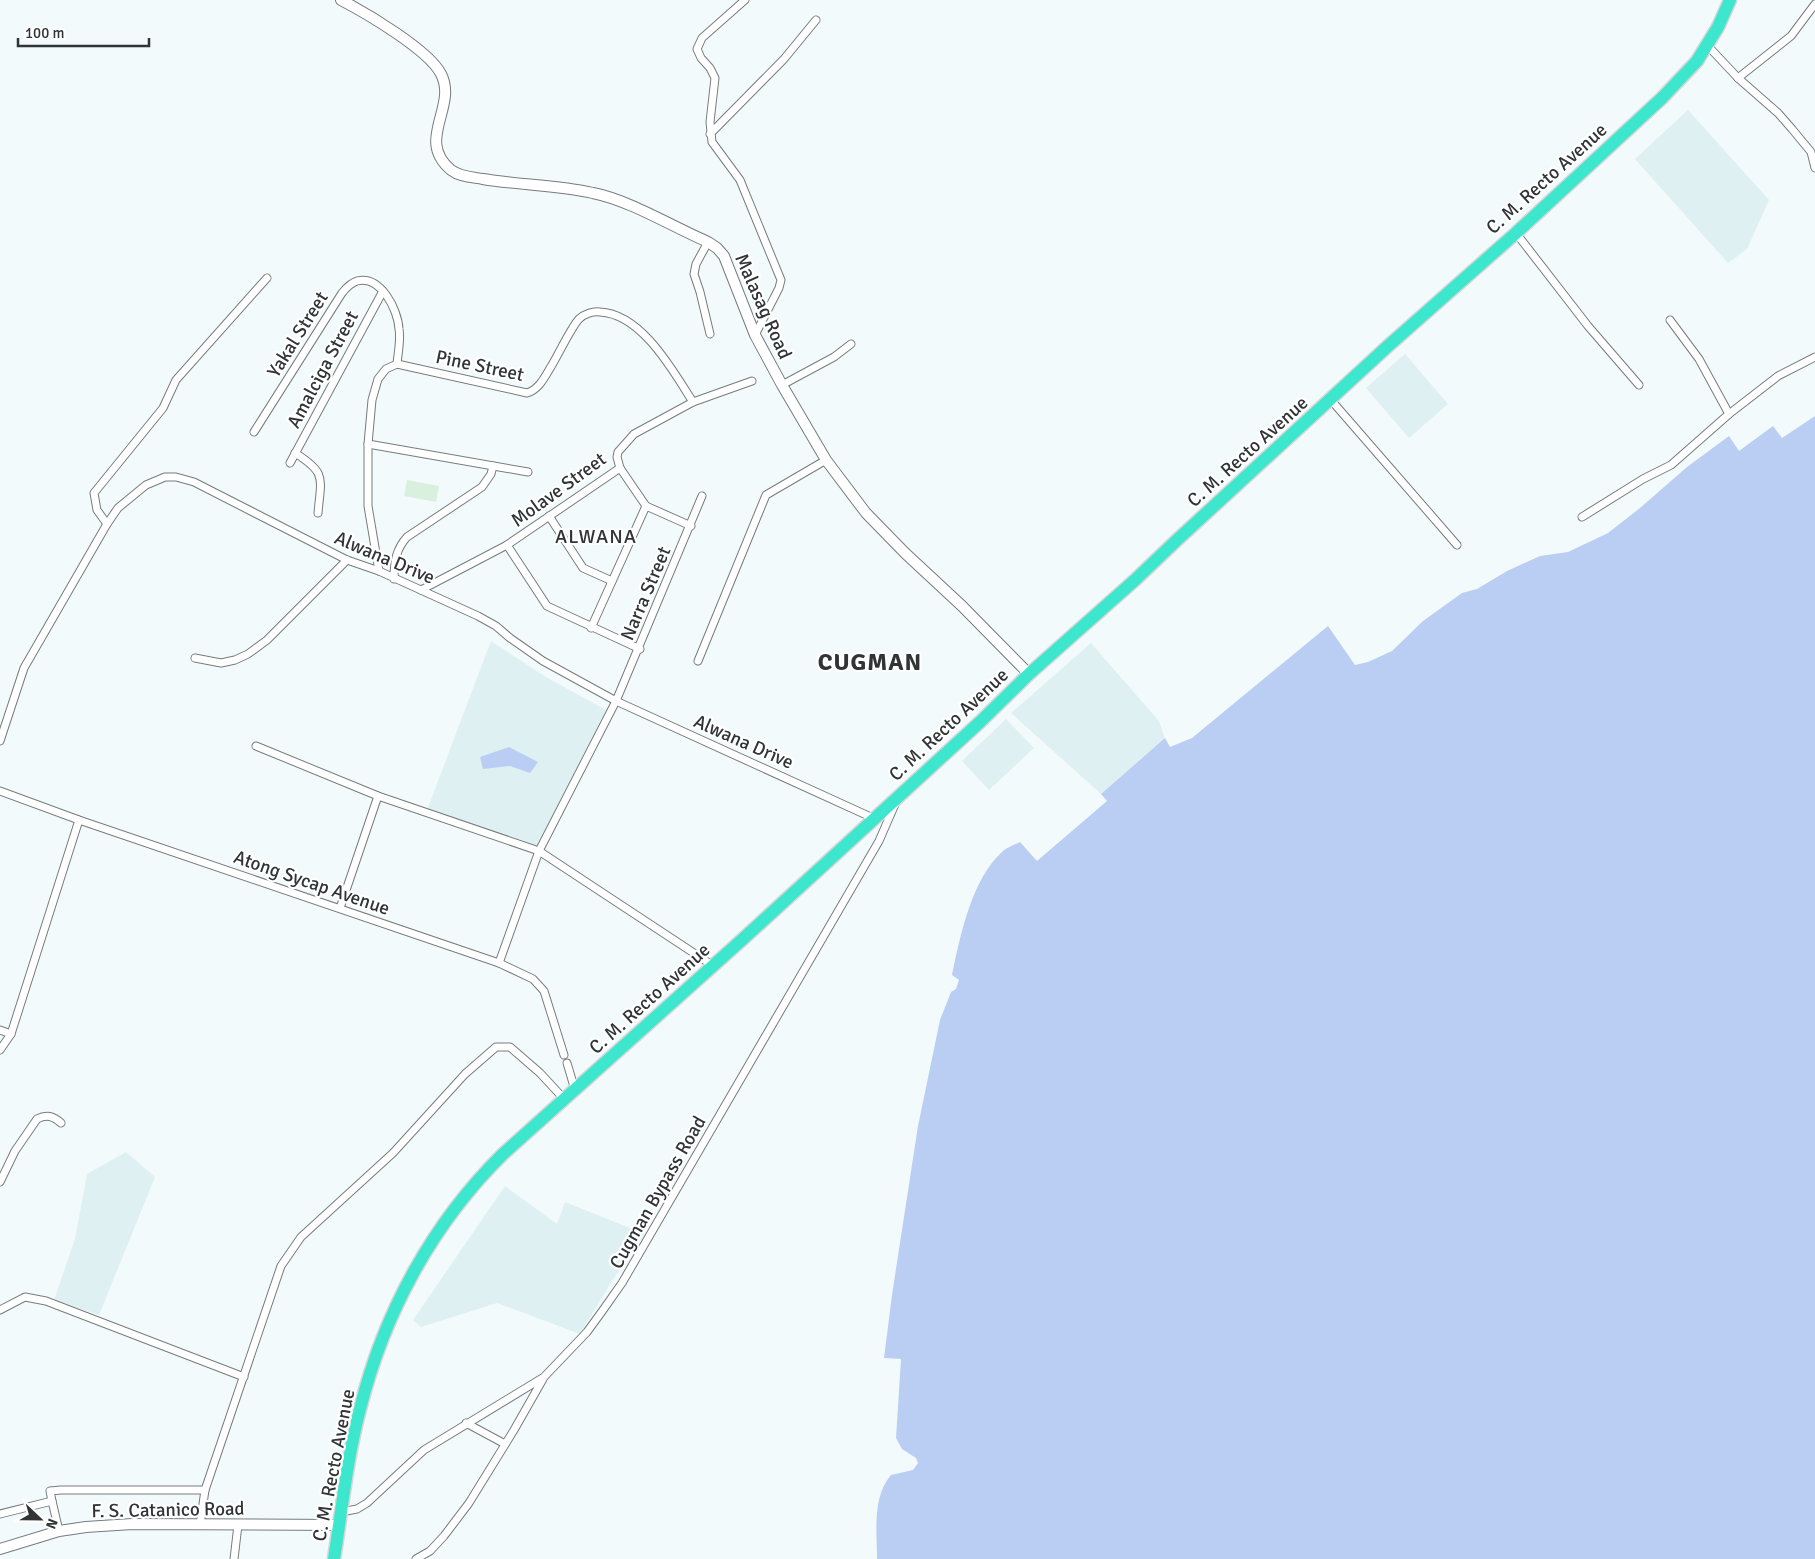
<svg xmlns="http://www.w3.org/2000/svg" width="1815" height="1559" font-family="Signika,sans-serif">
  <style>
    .built { fill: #dff0f3 }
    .green { fill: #d9f0de }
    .water { fill: #bacef3 }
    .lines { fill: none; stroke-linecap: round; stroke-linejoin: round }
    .street-casing { stroke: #767c7e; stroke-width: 9 }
    .secondary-casing { stroke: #767c7e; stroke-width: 12 }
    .highway-casing { stroke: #d6d6d7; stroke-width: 15 }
    .street { stroke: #fff; stroke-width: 7 }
    .secondary { stroke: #fff; stroke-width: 10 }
    .highway { stroke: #3de7cd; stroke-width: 12 }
    .labels { text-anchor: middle; stroke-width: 4.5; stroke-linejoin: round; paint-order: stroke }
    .street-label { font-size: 19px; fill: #313435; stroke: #fff }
    .neighbourhood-label { font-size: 20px; letter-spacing: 1px; fill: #313435; stroke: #fff }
    .district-label { font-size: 24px; font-weight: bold; letter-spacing: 1px; fill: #313435; stroke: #fff }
  </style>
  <rect width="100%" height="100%" fill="#f2fafb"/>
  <!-- built -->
  <g class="built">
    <polygon points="1688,110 1769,200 1747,249 1728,263 1635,159"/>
    <polygon points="1405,354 1448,404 1409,438 1366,388"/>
    <polygon points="491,641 546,677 606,710 537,846 427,810"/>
    <polygon points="1091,643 1159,721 1165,738 1101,794 1011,713"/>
    <polygon points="1006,719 1034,748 989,790 962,761"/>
    <polygon points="126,1152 155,1177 99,1315 54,1300 75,1239 87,1174"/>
    <polygon points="505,1186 557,1224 565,1202 645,1234 612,1281 580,1334 497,1303 421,1327 413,1320"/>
  </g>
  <!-- green -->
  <polygon class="green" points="407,480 439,486 436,502 404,496"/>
  <!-- water -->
  <g class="water">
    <path d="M1815,416v1143h-938c0,-28 -5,-62 14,-84l22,-5 5,-7 -2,-5 -14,-9 -6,-11 5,-79 -17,-1 8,-63 26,-169 22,-106 11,-28 5,-3 3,-9 -7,-5c8,-39 20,-97 51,-124 4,-4 11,-6 17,-9l17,19 70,-60 -6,-7 64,-56 5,9 22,-9 136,-112 27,39 13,-3 24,-11 31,-30 39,-28 15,-4 30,-18 33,-15 28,-4 40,-19 32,-25 47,-41 42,-31 10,15 34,-25 9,12z"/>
    <polygon points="509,747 538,762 530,773 510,766 483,769 480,757"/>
  </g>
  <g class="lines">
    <!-- street casing -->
    <g class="street-casing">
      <g id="street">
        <polyline points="745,0 702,38 697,49 701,58 710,68 715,78 710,122 712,142 740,180 781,280 779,288 755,335"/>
        <polyline points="1707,45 1738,78 1778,113 1792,129 1811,152 1815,168"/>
        <polyline points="1738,78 1791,36 1815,4"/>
        <polyline points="710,134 784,59 816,20"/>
        <polyline points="1516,233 1588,326 1639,385"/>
        <polyline points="708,242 696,264 694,274 700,292 710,334"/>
        <polyline points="1670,320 1699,359 1729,414"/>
        <polyline points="782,385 834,357 851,344"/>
        <polyline points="1331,400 1457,545"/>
        <path d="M254,432l88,-139c4,-5 9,-10 15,-12 24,-6 41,29 42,48 2,11 -1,23 -2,35"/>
        <polyline points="368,444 528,472"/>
        <path d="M295,453c32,20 26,25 23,60"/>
        <polyline points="290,463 383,291"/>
        <polyline points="620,468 646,506 691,526"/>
        <polyline points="549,516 583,568 612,581"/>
        <polyline points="1582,517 1643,479 1671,465 1729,414 1778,376 1815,357"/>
        <polyline points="107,524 97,510 94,493 163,408 176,380 267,278"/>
        <polyline points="507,545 547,606 640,649"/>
        <path d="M379,571l-11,-65v-62l4,-44 6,-21 8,-10 11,-5 130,29c13,-4 18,-17 25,-28 6,-10 20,-39 27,-46 5,-5 14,-8 21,-7 42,2 73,59 93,90"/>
        <path d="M394,579c0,-17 2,-30 13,-42l75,-50 9,-13 2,-8"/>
        <polyline points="421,590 507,545 620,468 617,457 618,452 634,434 693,402 752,381"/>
        <polyline points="591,628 646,506"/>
        <polyline points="195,658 221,663 235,660 248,654 267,640 347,560"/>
        <polyline points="698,661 766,495 826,460"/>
        <polyline points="0,741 24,668 107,524 118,508 146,485 165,477 176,477 194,482 347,560 379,571 478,616 496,626 510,638 543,661 616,701 873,818"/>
        <polyline points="256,746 378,796 539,851 712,965"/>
        <polyline points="0,791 79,820 499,963 533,979 544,991 564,1055"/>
        <polyline points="340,908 378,796"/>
        <polyline points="499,963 539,851 616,701 702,496"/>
        <polyline points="0,1030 11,1034"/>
        <polyline points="0,1050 11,1034 79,820"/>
        <polyline points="567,1063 575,1090"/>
        <path d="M0,1182l15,-31 22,-32c10,-5 16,-3 24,4"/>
        <polyline points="0,1310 25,1297 46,1301 244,1377"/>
        <polyline points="466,1423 505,1444"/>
        <polyline points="52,1501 50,1491 61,1490 205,1490"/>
        <polyline points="341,1512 357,1509 367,1503 424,1450 544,1377 587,1332 603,1310 622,1283 879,841 896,802"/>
        <polyline points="0,1514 52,1501 59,1531"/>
        <polyline points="200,1525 205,1490 281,1266 301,1237 393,1153 465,1074 496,1047 510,1047 540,1073 565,1100"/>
        <polyline points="234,1559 238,1525"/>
        <polyline points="416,1559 430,1551 444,1536 469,1503 514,1430 543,1379"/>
      </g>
    </g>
    <!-- secondary casing -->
    <g class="secondary-casing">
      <g id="secondary">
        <path d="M341,0c25,13 88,50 100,74 17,33 -26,66 10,96 9,7 21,7 32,9 36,6 74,6 110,14 36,7 80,34 115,49l9,6 7,8 31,79 27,50 44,75 40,53 39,40 57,53 67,68"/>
        <polyline points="0,1549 59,1531 86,1527 132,1524 339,1525"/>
      </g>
    </g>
    <!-- highway casing -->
    <g class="highway-casing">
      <path id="highway" d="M334,1559c8,-50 13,-101 26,-150 24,-96 72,-185 143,-255l241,-216 236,-216 49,-48 106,-94 42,-40 211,-194 128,-113 146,-135 35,-37 21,-34 12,-27"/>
    </g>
    <!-- street -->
    <use href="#street" class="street"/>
    <!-- secondary -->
    <use href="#secondary" class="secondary"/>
    <!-- highway -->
    <use href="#highway" class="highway"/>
  </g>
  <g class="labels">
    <!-- street labels -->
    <g class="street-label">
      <text transform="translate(1546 178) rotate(-42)" y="7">C. M. Recto Avenue</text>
      <text transform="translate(764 306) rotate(66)" y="7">Malasag Road</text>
      <text transform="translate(297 334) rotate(-58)" y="7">Yakal Street</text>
      <text transform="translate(480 365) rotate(12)" y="7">Pine Street</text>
      <text transform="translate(322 369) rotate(-62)" y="7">Amalciga Street</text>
      <text transform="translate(1247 451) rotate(-42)" y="7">C. M. Recto Avenue</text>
      <text transform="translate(558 489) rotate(-36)" y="7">Molave Street</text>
      <text transform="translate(385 557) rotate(23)" y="7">Alwana Drive</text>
      <text transform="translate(645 593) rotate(-67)" y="7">Narra Street</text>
      <text transform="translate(948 724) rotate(-43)" y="7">C. M. Recto Avenue</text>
      <text transform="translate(744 741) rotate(24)" y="7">Alwana Drive</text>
      <text transform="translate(312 882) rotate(19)" y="7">Atong Sycap Avenue</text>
      <text transform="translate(649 998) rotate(-42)" y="7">C. M. Recto Avenue</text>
      <text transform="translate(657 1192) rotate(-60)" y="7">Cugman Bypass Road</text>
      <text transform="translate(333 1465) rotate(-79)" y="7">C. M. Recto Avenue</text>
      <text transform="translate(168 1509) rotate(-1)" y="7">F. S. Catanico Road</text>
    </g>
    <!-- neighbourhood labels -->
    <g class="neighbourhood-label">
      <text x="596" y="543">ALWANA</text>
    </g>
    <!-- district labels -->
    <g class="district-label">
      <text x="870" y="670">CUGMAN</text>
    </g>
  </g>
  <!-- north arrow -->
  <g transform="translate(40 1519) rotate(112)" stroke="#ffffff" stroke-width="4" paint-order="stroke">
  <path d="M0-4L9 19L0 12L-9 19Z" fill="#313435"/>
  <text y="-8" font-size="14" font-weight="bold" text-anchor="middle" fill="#313435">N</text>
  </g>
  <!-- scale -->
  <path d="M18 38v8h131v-8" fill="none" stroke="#313435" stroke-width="2.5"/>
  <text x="25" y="38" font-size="15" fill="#313435" stroke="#ffffff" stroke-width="4" paint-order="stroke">100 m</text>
</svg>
